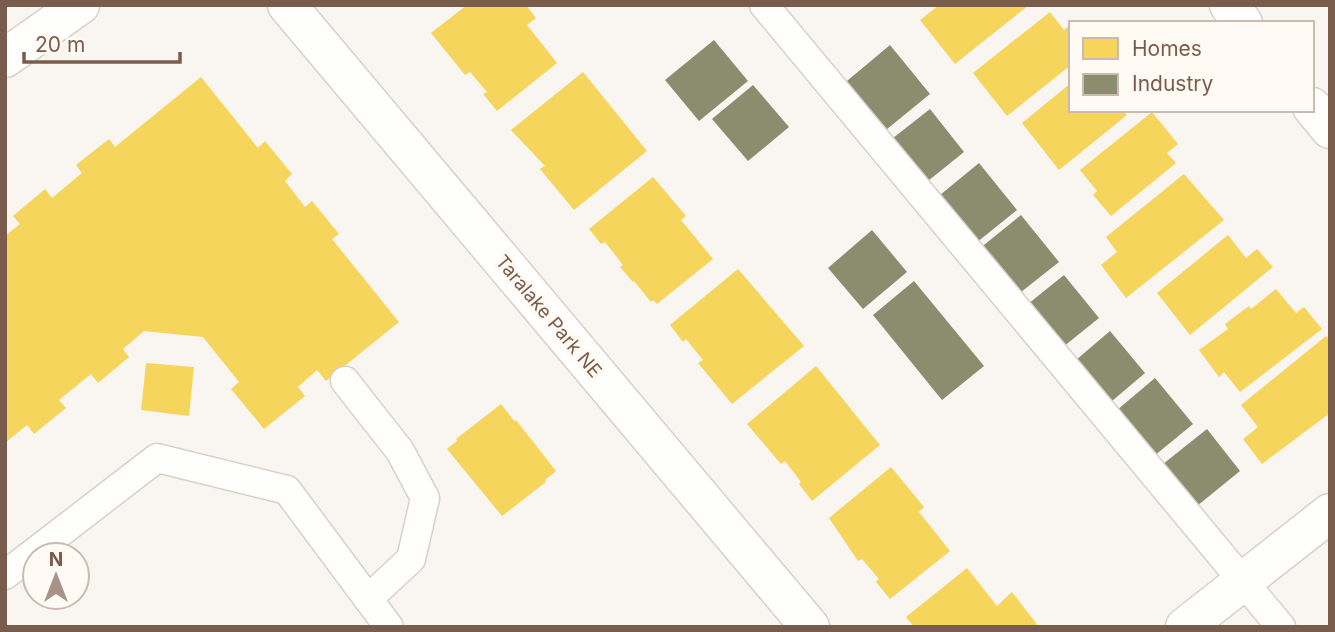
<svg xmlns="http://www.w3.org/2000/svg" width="1335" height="632" font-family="Inter,sans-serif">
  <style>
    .homes { fill: #f6d55c }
    .industry { fill: #8c8c6e }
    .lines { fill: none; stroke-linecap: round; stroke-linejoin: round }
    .service-casing { stroke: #d7d1cb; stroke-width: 31 }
    .minor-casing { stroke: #d7d1cb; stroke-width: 41 }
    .tertiary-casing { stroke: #d7d1cb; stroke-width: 41 }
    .service { stroke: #fefefd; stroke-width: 28 }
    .minor { stroke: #fefefd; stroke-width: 38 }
    .tertiary { stroke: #fefefd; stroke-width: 38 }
    .labels { text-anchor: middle; stroke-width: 7; stroke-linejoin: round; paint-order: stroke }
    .street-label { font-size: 19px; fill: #7a5c4d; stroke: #fffaf3 }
  </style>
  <rect width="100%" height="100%" fill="#f9f5f0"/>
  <!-- homes -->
  <g class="homes">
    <polygon points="467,5 526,5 536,18 527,25 557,63 497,111 483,94 487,92 470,72 465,75 431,33"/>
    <polygon points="939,5 1029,5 955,64 920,20"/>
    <polygon points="1050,12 1064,30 1071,24 1071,65 1007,116 973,73"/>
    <polygon points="583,72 647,151 574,210 540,169 545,166 511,130"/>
    <polygon points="201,77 258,148 265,141 292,174 285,181 305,207 312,201 339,234 332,239 399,322 326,381 317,370 298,387 305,396 264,429 231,389 239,382 203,337 144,331 123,349 129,357 98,383 91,374 59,400 66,408 34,434 27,425 5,443 5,236 20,224 13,216 45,189 52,198 82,173 76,165 109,139 115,147"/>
    <polygon points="1071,83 1071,110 1126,110 1124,112 1127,115 1059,170 1022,123"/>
    <polygon points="1152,112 1178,144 1167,153 1176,163 1111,216 1093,195 1097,191 1080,170"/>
    <polygon points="1184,174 1224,220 1126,298 1101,265 1117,252 1106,237"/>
    <polygon points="653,177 686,216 681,220 713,259 657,304 653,300 651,302 634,281 633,282 620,267 623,265 605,242 601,244 589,229"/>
    <polygon points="1228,235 1246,258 1257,249 1273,267 1190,335 1157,293"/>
    <polygon points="738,269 804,346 732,404 698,363 703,360 686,339 683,342 670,325"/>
    <polygon points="1276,289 1296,313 1304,307 1322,329 1240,392 1224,372 1219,377 1199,350 1228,329 1225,324 1249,306 1251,309"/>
    <polygon points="1326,336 1330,340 1330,413 1262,464 1243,439 1258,427 1241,405"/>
    <polygon points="146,363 194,367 189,416 141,410"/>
    <polygon points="816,366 880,445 812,501 799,484 801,482 785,461 781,464 747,424"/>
    <polygon points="501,404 515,422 516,420 556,471 545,480 546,482 502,516 447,449 457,441 456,439"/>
    <polygon points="891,467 924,507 919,512 950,551 890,599 876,582 879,579 862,559 858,561 829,518"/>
    <polygon points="967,568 997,606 1012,592 1039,627 914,627 906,617"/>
  </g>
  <!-- industry -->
  <g class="industry">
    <polygon points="714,40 748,81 699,121 665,80"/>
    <polygon points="890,45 930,94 881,134 841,86"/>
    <polygon points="753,85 789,127 748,161 712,119"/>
    <polygon points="930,109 964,152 923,185 888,142"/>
    <polygon points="979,163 1017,210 971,247 934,200"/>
    <polygon points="1021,215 1059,262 1016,296 979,249"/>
    <polygon points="872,230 907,272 863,309 828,268"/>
    <polygon points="1064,275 1099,318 1058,351 1023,308"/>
    <polygon points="914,281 984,366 942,400 873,315"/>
    <polygon points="1110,331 1145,373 1105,407 1069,366"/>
    <polygon points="1155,378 1193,424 1148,461 1110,416"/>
    <polygon points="1207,429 1240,471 1192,510 1158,468"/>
  </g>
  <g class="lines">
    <!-- service casing -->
    <g class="service-casing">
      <g id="service">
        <polyline points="764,5 1281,627"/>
        <polyline points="345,381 400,451 425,498 411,559 368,599"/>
        <polyline points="5,575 157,458 287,490 389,627"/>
      </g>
    </g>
    <!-- minor casing -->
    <g class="minor-casing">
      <g id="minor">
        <polyline points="287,5 810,627"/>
        <polyline points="1185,627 1330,513"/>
      </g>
    </g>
    <!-- tertiary casing -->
    <g class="tertiary-casing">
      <g id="tertiary">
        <polyline points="1229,5 1243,23"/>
        <polyline points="5,58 80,5"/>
        <polyline points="1312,107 1330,129"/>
      </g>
    </g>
    <!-- service -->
    <use href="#service" class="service"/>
    <!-- minor -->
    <use href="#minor" class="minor"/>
    <!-- tertiary -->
    <use href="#tertiary" class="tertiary"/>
  </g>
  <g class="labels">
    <!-- street labels -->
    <g class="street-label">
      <text transform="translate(549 316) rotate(50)" y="7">Taralake Park NE</text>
    </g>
  </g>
  <!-- border -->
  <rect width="1335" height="632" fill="none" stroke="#7a5c4d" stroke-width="14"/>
  <!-- legend -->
  <rect x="1069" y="21" width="245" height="91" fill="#fffaf3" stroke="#cabbb1" stroke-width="2"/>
  <rect x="1083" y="38" width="35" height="21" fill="#f6d55c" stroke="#cabbb1" stroke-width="2"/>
  <text x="1132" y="56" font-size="21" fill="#7a5c4d">Homes</text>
  <rect x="1083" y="74" width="35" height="21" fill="#8c8c6e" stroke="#cabbb1" stroke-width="2"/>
  <text x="1132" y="91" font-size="21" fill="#7a5c4d">Industry</text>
  <!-- north arrow -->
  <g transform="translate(56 576)"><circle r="33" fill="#fffaf3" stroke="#cabbb1" stroke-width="2"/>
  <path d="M0-5L12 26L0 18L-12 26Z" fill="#a69286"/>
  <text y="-10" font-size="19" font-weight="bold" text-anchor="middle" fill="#7a5c4d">N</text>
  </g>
  <!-- scale -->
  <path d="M24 52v10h156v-10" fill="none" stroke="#7a5c4d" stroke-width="3.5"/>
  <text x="35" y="52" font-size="21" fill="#7a5c4d" stroke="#fffaf3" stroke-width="5" paint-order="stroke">20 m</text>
</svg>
